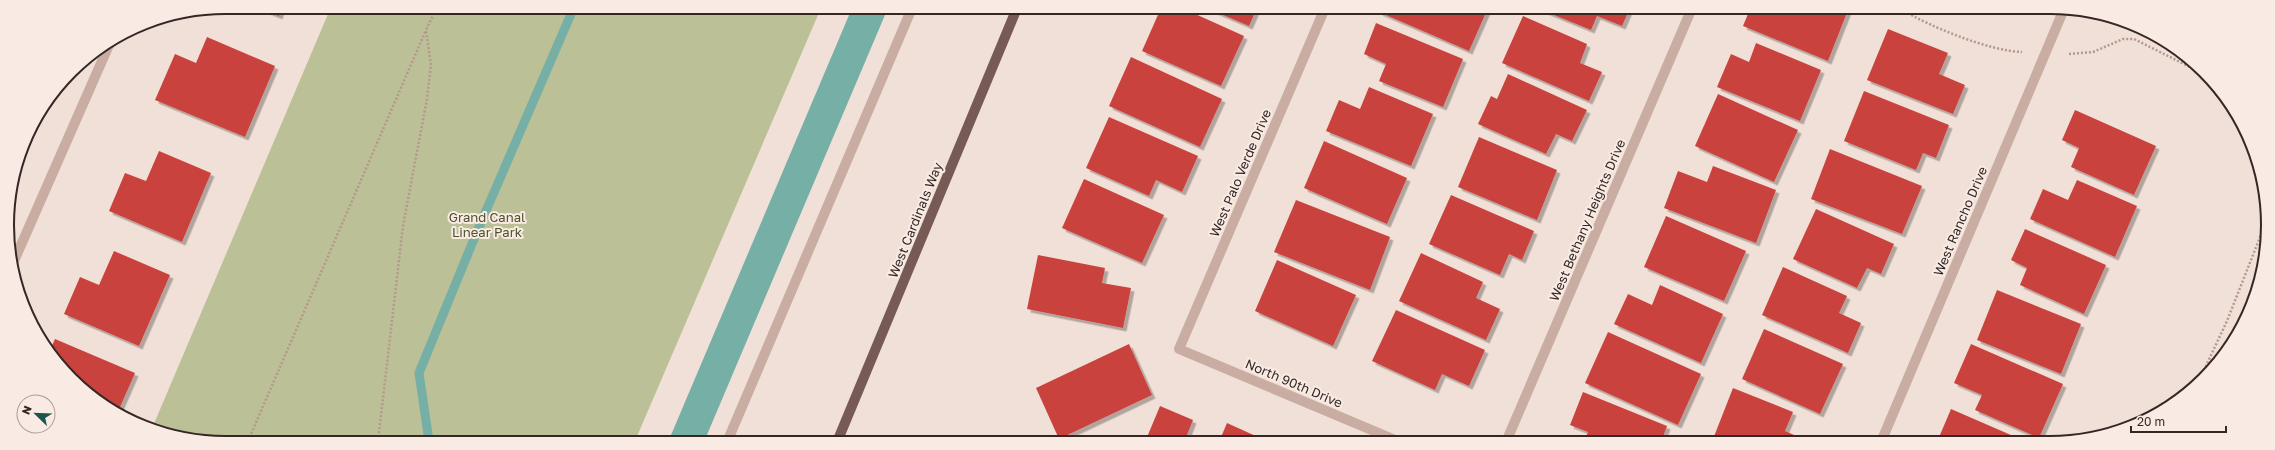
<svg xmlns="http://www.w3.org/2000/svg" width="2275" height="450" font-family="'Golos Text',sans-serif">
  <style>
    .green { fill: #bbc097 }
    .lines { fill: none; stroke-linecap: round; stroke-linejoin: round }
    .stream { stroke: #76afa6; stroke-width: 9 }
    .canal { stroke: #76afa6; stroke-width: 33 }
    .building { fill: #c9433e; filter: url(#shadow) }
    .path { stroke: #b5978d; stroke-width: 2.5; stroke-dasharray: 2 2; stroke-linecap: butt }
    .minor { stroke: #c9ada3; stroke-width: 10 }
    .major { stroke: #775a56; stroke-width: 10 }
    .labels { text-anchor: middle; stroke-width: 4; stroke-linejoin: round; paint-order: stroke }
    .street-label { font-size: 13px; fill: #342725; stroke: #f9ebe3 }
    .park-label { font-size: 13px; fill: #4c5329; stroke: #f9ebe3 }
    .rim { fill: none; stroke: #342725; stroke-width: 2 }
  </style>
  <defs>
    <filter id="shadow"><feDropShadow dx="3.5" dy="3.5" stdDeviation="0" flood-color="#0004"/></filter>
  </defs>
  <rect width="100%" height="100%" fill="#f1e0d7"/>
  <!-- green -->
  <polygon class="green" points="331,7 821,8 635,441 197,441 153,426"/>
  <g class="lines">
    <!-- stream -->
    <polyline class="stream" points="429,441 419,373 476,234 574,7"/>
    <!-- canal -->
    <polyline class="canal" points="686,442 870,8"/>
  </g>
  <!-- building -->
  <g class="building">
    <polygon points="257,7 282,7 279,16"/>
    <polygon points="1161,8 1182,8 1244,36 1221,86 1142,51"/>
    <polygon points="1207,8 1257,8 1249,26"/>
    <polygon points="1380,8 1488,8 1469,51 1379,12"/>
    <polygon points="1537,8 1630,8 1622,26 1597,16 1591,30"/>
    <polygon points="1750,9 1844,9 1848,10 1828,61 1743,26"/>
    <polygon points="1523,16 1587,44 1580,63 1602,72 1589,101 1502,63"/>
    <polygon points="1376,23 1463,59 1443,107 1379,81 1386,64 1364,54"/>
    <polygon points="1888,29 1948,53 1939,74 1965,85 1953,114 1867,80"/>
    <polygon points="207,37 275,66 245,137 155,100 175,54 196,63"/>
    <polygon points="1756,43 1821,70 1800,121 1717,87 1731,54 1749,62"/>
    <polygon points="1131,57 1222,99 1200,147 1109,106"/>
    <polygon points="1508,74 1587,110 1572,141 1556,134 1546,154 1478,124 1491,96 1497,99"/>
    <polygon points="1369,87 1433,114 1411,166 1326,131 1339,100 1360,109"/>
    <polygon points="1864,91 1949,125 1936,158 1923,153 1916,170 1844,141"/>
    <polygon points="1718,94 1798,130 1774,182 1695,146"/>
    <polygon points="2075,110 2156,146 2134,195 2071,167 2079,148 2062,140"/>
    <polygon points="1109,117 1198,156 1182,192 1156,180 1149,196 1086,168"/>
    <polygon points="1479,137 1557,170 1537,220 1458,187"/>
    <polygon points="1324,141 1407,178 1387,224 1304,188"/>
    <polygon points="1830,149 1922,186 1902,234 1811,199"/>
    <polygon points="159,151 211,173 182,242 109,211 125,173 146,181"/>
    <polygon points="1713,166 1776,190 1756,243 1664,208 1678,171 1707,182"/>
    <polygon points="1084,179 1164,215 1142,263 1062,228"/>
    <polygon points="2077,180 2137,206 2115,257 2030,219 2043,189 2068,200"/>
    <polygon points="1451,195 1534,231 1522,260 1509,254 1500,275 1429,244"/>
    <polygon points="1296,200 1390,237 1370,290 1274,252"/>
    <polygon points="1816,209 1894,244 1881,274 1867,268 1857,288 1793,259"/>
    <polygon points="1666,216 1746,251 1724,301 1644,267"/>
    <polygon points="2025,229 2106,265 2084,314 2020,285 2027,268 2011,260"/>
    <polygon points="114,251 170,275 139,346 64,314 80,277 99,285"/>
    <polygon points="1421,253 1483,282 1476,298 1500,309 1486,340 1399,301"/>
    <polygon points="1038,255 1105,268 1102,283 1131,288 1123,328 1027,309"/>
    <polygon points="1277,260 1356,295 1333,346 1255,311"/>
    <polygon points="1783,267 1847,296 1839,313 1861,323 1848,353 1762,315"/>
    <polygon points="1660,285 1723,314 1701,363 1614,324 1628,294 1652,305"/>
    <polygon points="1997,290 2081,324 2061,374 1977,340"/>
    <polygon points="1396,310 1485,350 1469,386 1442,374 1435,390 1372,361"/>
    <polygon points="1764,329 1843,364 1820,414 1742,379"/>
    <polygon points="1608,332 1701,374 1678,425 1585,383"/>
    <polygon points="55,339 135,373 117,414 61,369 50,350"/>
    <polygon points="1129,344 1152,395 1059,439 1036,388"/>
    <polygon points="1971,344 2063,384 2039,438 1975,410 1982,395 1954,383"/>
    <polygon points="1733,388 1793,412 1785,431 1810,442 1722,442 1713,439"/>
    <polygon points="1583,392 1667,426 1661,442 1584,442 1588,432 1570,425"/>
    <polygon points="1160,406 1193,420 1187,435 1205,442 1145,442"/>
    <polygon points="1951,409 2027,442 1937,442"/>
    <polygon points="1227,423 1269,442 1219,442"/>
  </g>
  <g class="lines">
    <!-- path -->
    <g class="path">
      <path d="M1901,9c27,17 88,42 121,43"/>
      <polyline points="2069,54 2093,52 2123,39 2134,39 2200,72"/>
      <polyline points="2197,385 2227,321 2264,227"/>
      <polyline points="248,441 426,30"/>
      <polyline points="378,441 403,226 427,99 431,65 426,30 437,7"/>
    </g>
    <!-- minor -->
    <g class="minor">
      <polyline points="1325,8 1179,349 1400,442"/>
      <polyline points="14,261 109,45"/>
      <polyline points="727,442 912,8"/>
      <polyline points="1506,442 1692,8"/>
      <polyline points="1881,442 2064,9"/>
    </g>
    <!-- major -->
    <polyline class="major" points="837,442 1017,8"/>
  </g>
  <g class="labels">
    <!-- street labels -->
    <g class="street-label">
      <text transform="translate(1240 173) rotate(-67)" y="5">West Palo Verde Drive</text>
      <text transform="translate(915 220) rotate(-68)" y="5">West Cardinals Way</text>
      <text transform="translate(1587 220) rotate(-67)" y="5">West Bethany Heights Drive</text>
      <text transform="translate(1960 221) rotate(-67)" y="5">West Rancho Drive</text>
      <text transform="translate(1294 383) rotate(23)" y="5">North 90th Drive</text>
    </g>
    <!-- park labels -->
    <g class="park-label">
      <text x="487" y="222">Grand Canal<tspan x="487" dy="15">Linear Park</tspan></text>
    </g>
  </g>
  <!-- crop -->
  <path d="M0 0H2275V450H0ZM225 14H2050A211 211 0 0 1 2261 225V225A211 211 0 0 1 2050 436H225A211 211 0 0 1 14 225V225A211 211 0 0 1 225 14Z" fill="#f9ebe3" fill-rule="evenodd"/>
  <path class="rim" d="M225 14H2050A211 211 0 0 1 2261 225V225A211 211 0 0 1 2050 436H225A211 211 0 0 1 14 225V225A211 211 0 0 1 225 14Z"/>
  <!-- north arrow -->
  <g transform="translate(36 414) rotate(293)"><circle r="19" fill="#f9ebe3" stroke="#aa9d97"/>
  <path d="M0-3L7 15L0 10L-7 15Z" fill="#1a564e"/>
  <text y="-6" font-size="11" font-weight="bold" text-anchor="middle" fill="#342725">N</text>
  </g>
  <!-- scale -->
  <path d="M2131 426v6h95v-6" fill="none" stroke="#342725" stroke-width="2"/>
  <text x="2137" y="426" font-size="12" fill="#342725" stroke="#f9ebe3" stroke-width="3" paint-order="stroke">20 m</text>
</svg>
